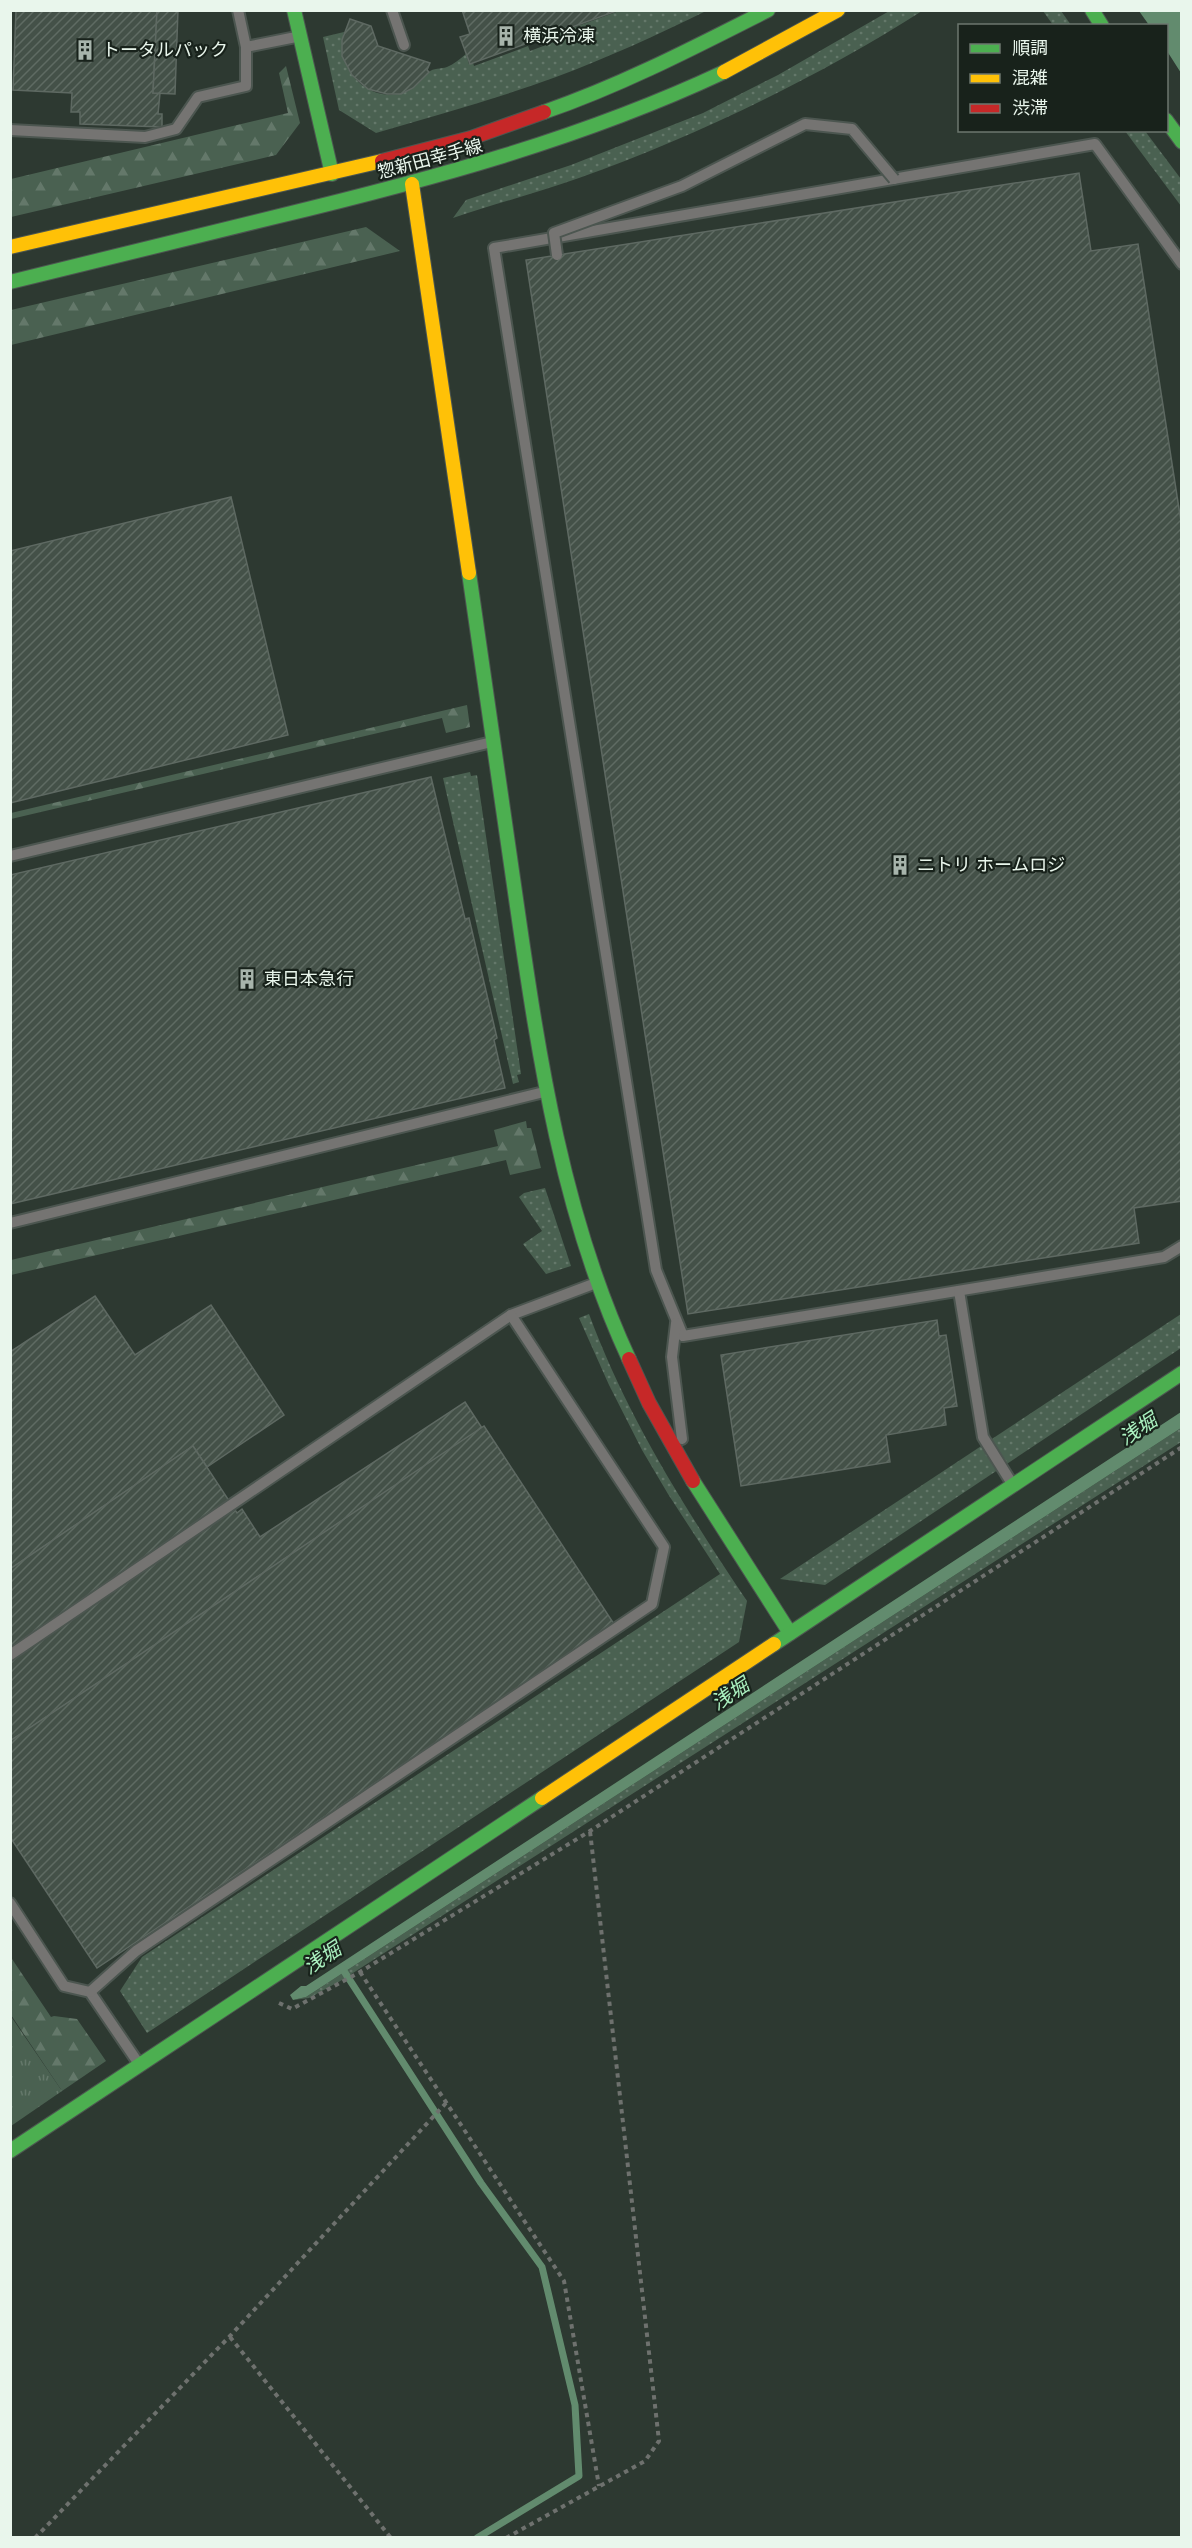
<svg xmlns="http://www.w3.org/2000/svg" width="1192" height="2548" font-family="Quicksand,'Noto Sans JP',sans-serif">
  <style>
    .grass { fill: url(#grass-dots) }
    .forest { fill: url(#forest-firs) }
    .park { fill: url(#park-tufts) }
    .water { fill: #628b6e }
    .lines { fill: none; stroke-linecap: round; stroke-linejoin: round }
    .stream { stroke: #628b6e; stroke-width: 7 }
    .building { fill: url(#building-hatch); stroke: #5e6962; stroke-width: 1.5 }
    .lane-casing { stroke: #4c5650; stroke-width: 14 }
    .fast-casing { stroke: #4c5650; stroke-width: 16 }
    .slow-casing { stroke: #4c5650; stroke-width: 16 }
    .jam-casing { stroke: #4c5650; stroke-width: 16 }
    .path { stroke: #6e716e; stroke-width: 4; stroke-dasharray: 4.5 4.5; stroke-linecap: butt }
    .lane { stroke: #757472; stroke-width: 10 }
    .fast { stroke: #4caf50; stroke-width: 14 }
    .slow { stroke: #ffc107; stroke-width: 14 }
    .jam { stroke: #c62828; stroke-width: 14 }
    .lane-bridge-casing { stroke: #4c5650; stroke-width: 14; stroke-linecap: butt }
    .lane-bridge { stroke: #757472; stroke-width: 10 }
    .labels { text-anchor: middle; stroke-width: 4.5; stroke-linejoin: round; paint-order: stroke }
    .poi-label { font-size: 18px; fill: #e9f6ec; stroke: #18221b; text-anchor: start }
    .street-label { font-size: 18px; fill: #e9f6ec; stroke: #18221b }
    .water-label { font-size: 20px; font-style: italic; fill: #abf1c0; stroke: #18221b }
  </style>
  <defs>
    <pattern id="grass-dots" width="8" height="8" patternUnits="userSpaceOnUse" patternTransform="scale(1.5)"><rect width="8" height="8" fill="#4a6151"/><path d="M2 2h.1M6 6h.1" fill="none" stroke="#64786a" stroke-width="1.8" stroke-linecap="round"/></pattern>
    <pattern id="forest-firs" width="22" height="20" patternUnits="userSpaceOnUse" patternTransform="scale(1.5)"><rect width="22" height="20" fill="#4a6151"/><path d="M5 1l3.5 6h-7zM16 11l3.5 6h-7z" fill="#64786a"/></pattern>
    <pattern id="park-tufts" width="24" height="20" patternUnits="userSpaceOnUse" patternTransform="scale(1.5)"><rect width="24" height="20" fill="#4a6151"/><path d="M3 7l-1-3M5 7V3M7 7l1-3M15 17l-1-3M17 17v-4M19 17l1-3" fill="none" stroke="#64786a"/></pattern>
    <pattern id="building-hatch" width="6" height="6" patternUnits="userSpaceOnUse" patternTransform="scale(1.5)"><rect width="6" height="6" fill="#445148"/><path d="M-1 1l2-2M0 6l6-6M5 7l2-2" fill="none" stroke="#5f6b63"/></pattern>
  </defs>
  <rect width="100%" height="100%" fill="#2d3931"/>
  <!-- grass -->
  <g class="grass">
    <path d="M891,10l31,1c-103,66 -228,126 -343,167 -42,15 -85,26 -126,40l13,-18 105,-35 132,-52 75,-38z"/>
    <path d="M619,11h87c-49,24 -99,47 -150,66 -59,22 -120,38 -180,56l-37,-23 -16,-73 21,-5c-9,34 19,68 55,62 15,-3 20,-13 30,-22 4,-4 12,-3 18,-5 7,-3 13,-8 19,-13l3,10 4,-1 1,3 54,-20 2,5 24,-9 -1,-7z"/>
    <polygon points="1043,11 1061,11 1071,25 1053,25"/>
    <polygon points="1125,131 1145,131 1181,179 1181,206"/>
    <polygon points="470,772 471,776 477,775 521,1074 517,1075 519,1082 513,1084 443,778"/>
    <polygon points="545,1188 571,1266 546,1274 523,1244 542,1231 519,1197 524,1193"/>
    <path d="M589,1314c38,103 97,196 158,287l-8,41 -592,391 -27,-42 22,-34 578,-383 -52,-80 -26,-44 -33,-65 -30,-67z"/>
    <polygon points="1181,1314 1181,1348 825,1585 780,1579"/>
    <polygon points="1181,1428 1181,1442 342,1980 309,1998 293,2000 306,1997"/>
  </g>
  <!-- forest -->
  <g class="forest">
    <polygon points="286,66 300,123 276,155 11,217 11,179 288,113 279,73"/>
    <polygon points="366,227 400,251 11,345 11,310"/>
    <polygon points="467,705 470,727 446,733 442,718 11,819 11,813"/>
    <polygon points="526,1121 527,1128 531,1128 541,1168 510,1175 506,1160 11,1275 11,1260 498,1146 494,1130"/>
    <polygon points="10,1956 51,2017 54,2016 77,2019 106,2061 62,2091 11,2015"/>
  </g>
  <!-- park -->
  <polygon class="park" points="10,2015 62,2091 11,2126 10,2126"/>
  <!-- water -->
  <g class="water">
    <polygon points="1139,11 1181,11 1181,73 1167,51 1166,26 1149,25"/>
    <polygon points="1181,1412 1181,1428 306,1997 293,2000 290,1995 301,1986 306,1986"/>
  </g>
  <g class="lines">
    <!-- stream -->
    <polyline class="stream" points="342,1968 481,2183 542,2267 575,2405 579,2476 477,2538"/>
  </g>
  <!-- building -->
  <g class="building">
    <polygon points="16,10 157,10 153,93 160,93 158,114 162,114 162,127 80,124 80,112 71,112 72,93 13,90"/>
    <polygon points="157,10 178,10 175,94 153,93"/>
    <polygon points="462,10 619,10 470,64 460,37 470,34"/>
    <polygon points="350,19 371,26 378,46 430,63 427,70 429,72 413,88 401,94 387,94 368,89 352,75 342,56 342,40"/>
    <polygon points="1079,173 1091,251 1138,244 1182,528 1182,1201 1134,1208 1139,1243 688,1314 526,260"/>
    <polygon points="231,497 288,735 10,803 10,551"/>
    <polygon points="431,777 465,919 469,918 497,1038 494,1040 505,1088 10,1204 10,875"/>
    <polygon points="95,1296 135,1355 211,1305 284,1415 207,1467 193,1446 10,1569 10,1352"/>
    <polygon points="937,1320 939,1336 946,1335 957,1406 944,1408 946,1425 886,1435 890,1462 741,1486 721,1355"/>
    <polygon points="465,1402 482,1428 10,1741 10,1569 193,1446 237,1513 242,1509 260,1537"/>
    <polygon points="484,1426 614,1624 97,1968 10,1837 10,1741"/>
  </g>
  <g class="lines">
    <!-- lane casing -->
    <g class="lane-casing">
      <g id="lane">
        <polyline points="392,10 404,45"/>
        <polyline points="246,47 296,37"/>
        <polyline points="10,130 145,137 176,129 198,97 246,86 246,47 238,10"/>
        <polyline points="1182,264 1095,144 494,248 656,1270 683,1336 1164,1257 1182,1246"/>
        <polyline points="10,856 492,742"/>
        <polyline points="10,1223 544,1092"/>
        <polyline points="959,1291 983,1437 1011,1482"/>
        <polyline points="676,1323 672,1357 682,1439"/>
        <polyline points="10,1655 511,1315 596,1283"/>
        <polyline points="10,1903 64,1986 90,1992 139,2064"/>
        <polyline points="90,1992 136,1951 652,1604 664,1547 511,1315"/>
      </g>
    </g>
    <!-- fast casing -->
    <g class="fast-casing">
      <g id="fast">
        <polyline points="294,10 332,174"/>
        <polyline points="1092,10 1102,26"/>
        <path d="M544,112c78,-27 151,-65 224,-102"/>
        <polyline points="1166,120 1182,142"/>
        <path d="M10,282c88,-22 177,-43 265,-65 154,-37 306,-78 449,-145"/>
        <path d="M469,573c16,111 32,222 48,333 22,153 46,311 112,453"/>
        <polyline points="693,1481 790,1633"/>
        <polyline points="774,1644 1182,1373"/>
        <polyline points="10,2151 542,1798"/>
      </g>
    </g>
    <!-- slow casing -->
    <g class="slow-casing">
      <g id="slow">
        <polyline points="724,72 838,10"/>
        <polyline points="412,184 469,573"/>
        <polyline points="10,247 382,161"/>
        <polyline points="542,1798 774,1644"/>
      </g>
    </g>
    <!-- jam casing -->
    <g class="jam-casing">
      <g id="jam">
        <polyline points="382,161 471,138 544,112"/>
        <polyline points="629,1359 649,1403 693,1481"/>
      </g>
    </g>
    <!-- path -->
    <g class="path">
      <polyline points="360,1972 564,2281 599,2486"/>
      <polyline points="279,2003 292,2009 360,1972 590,1831 1182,1447"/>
      <polyline points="230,2337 391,2538"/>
      <polyline points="35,2538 230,2336 446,2103"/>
      <polyline points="506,2538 645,2461 659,2441 590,1831"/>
    </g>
    <!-- lane -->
    <use href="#lane" class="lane"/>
    <!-- fast -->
    <use href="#fast" class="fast"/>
    <!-- slow -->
    <use href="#slow" class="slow"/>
    <!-- jam -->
    <use href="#jam" class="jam"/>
    <!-- lane-bridge casing -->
    <g class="lane-bridge-casing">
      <polyline id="lane-bridge" points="557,255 554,233 682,186 805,124 852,129 894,179"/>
    </g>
    <!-- lane-bridge -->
    <use href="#lane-bridge" class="lane-bridge"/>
  </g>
  <!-- icons -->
  <defs>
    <g id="building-bare" transform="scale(1.62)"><path d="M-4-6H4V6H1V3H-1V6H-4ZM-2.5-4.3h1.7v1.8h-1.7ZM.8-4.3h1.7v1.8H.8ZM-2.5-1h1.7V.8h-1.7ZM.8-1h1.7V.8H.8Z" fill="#a7b4ab" stroke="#18221b" stroke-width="2.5" paint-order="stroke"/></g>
  </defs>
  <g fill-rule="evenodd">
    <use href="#building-bare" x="506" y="36"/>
    <use href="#building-bare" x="85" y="50"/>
    <use href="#building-bare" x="900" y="865"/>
    <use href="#building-bare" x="247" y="979"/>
  </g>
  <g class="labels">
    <!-- poi labels -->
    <g class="poi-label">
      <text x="523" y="42">横浜冷凍</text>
      <text x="102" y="56">トータルパック</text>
      <text x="917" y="871">ニトリ ホームロジ</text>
      <text x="264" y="985">東日本急行</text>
    </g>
    <!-- street labels -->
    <g class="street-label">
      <text transform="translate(430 159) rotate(-15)" y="6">惣新田幸手線</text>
    </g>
    <!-- water labels -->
    <g class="water-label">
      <text transform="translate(1138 1429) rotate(-33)" y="7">浅堀</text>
      <text transform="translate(730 1694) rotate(-33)" y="7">浅堀</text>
      <text transform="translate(322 1958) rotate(-33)" y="7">浅堀</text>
    </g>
  </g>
  <!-- border -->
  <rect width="1192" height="2548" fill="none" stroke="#e9f6ec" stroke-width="24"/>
  <!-- legend -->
  <rect x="958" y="24" width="210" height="108" fill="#18221b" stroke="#6c776f" stroke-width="1.5"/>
  <rect x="970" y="44" width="30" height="9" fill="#4caf50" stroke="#6c776f" stroke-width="1.5"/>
  <text x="1012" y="54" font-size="18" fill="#e9f6ec">順調</text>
  <rect x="970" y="74" width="30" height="9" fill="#ffc107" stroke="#6c776f" stroke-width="1.5"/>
  <text x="1012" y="84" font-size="18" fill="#e9f6ec">混雑</text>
  <rect x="970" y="104" width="30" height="9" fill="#c62828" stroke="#6c776f" stroke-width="1.5"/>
  <text x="1012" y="114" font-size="18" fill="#e9f6ec">渋滞</text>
</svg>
